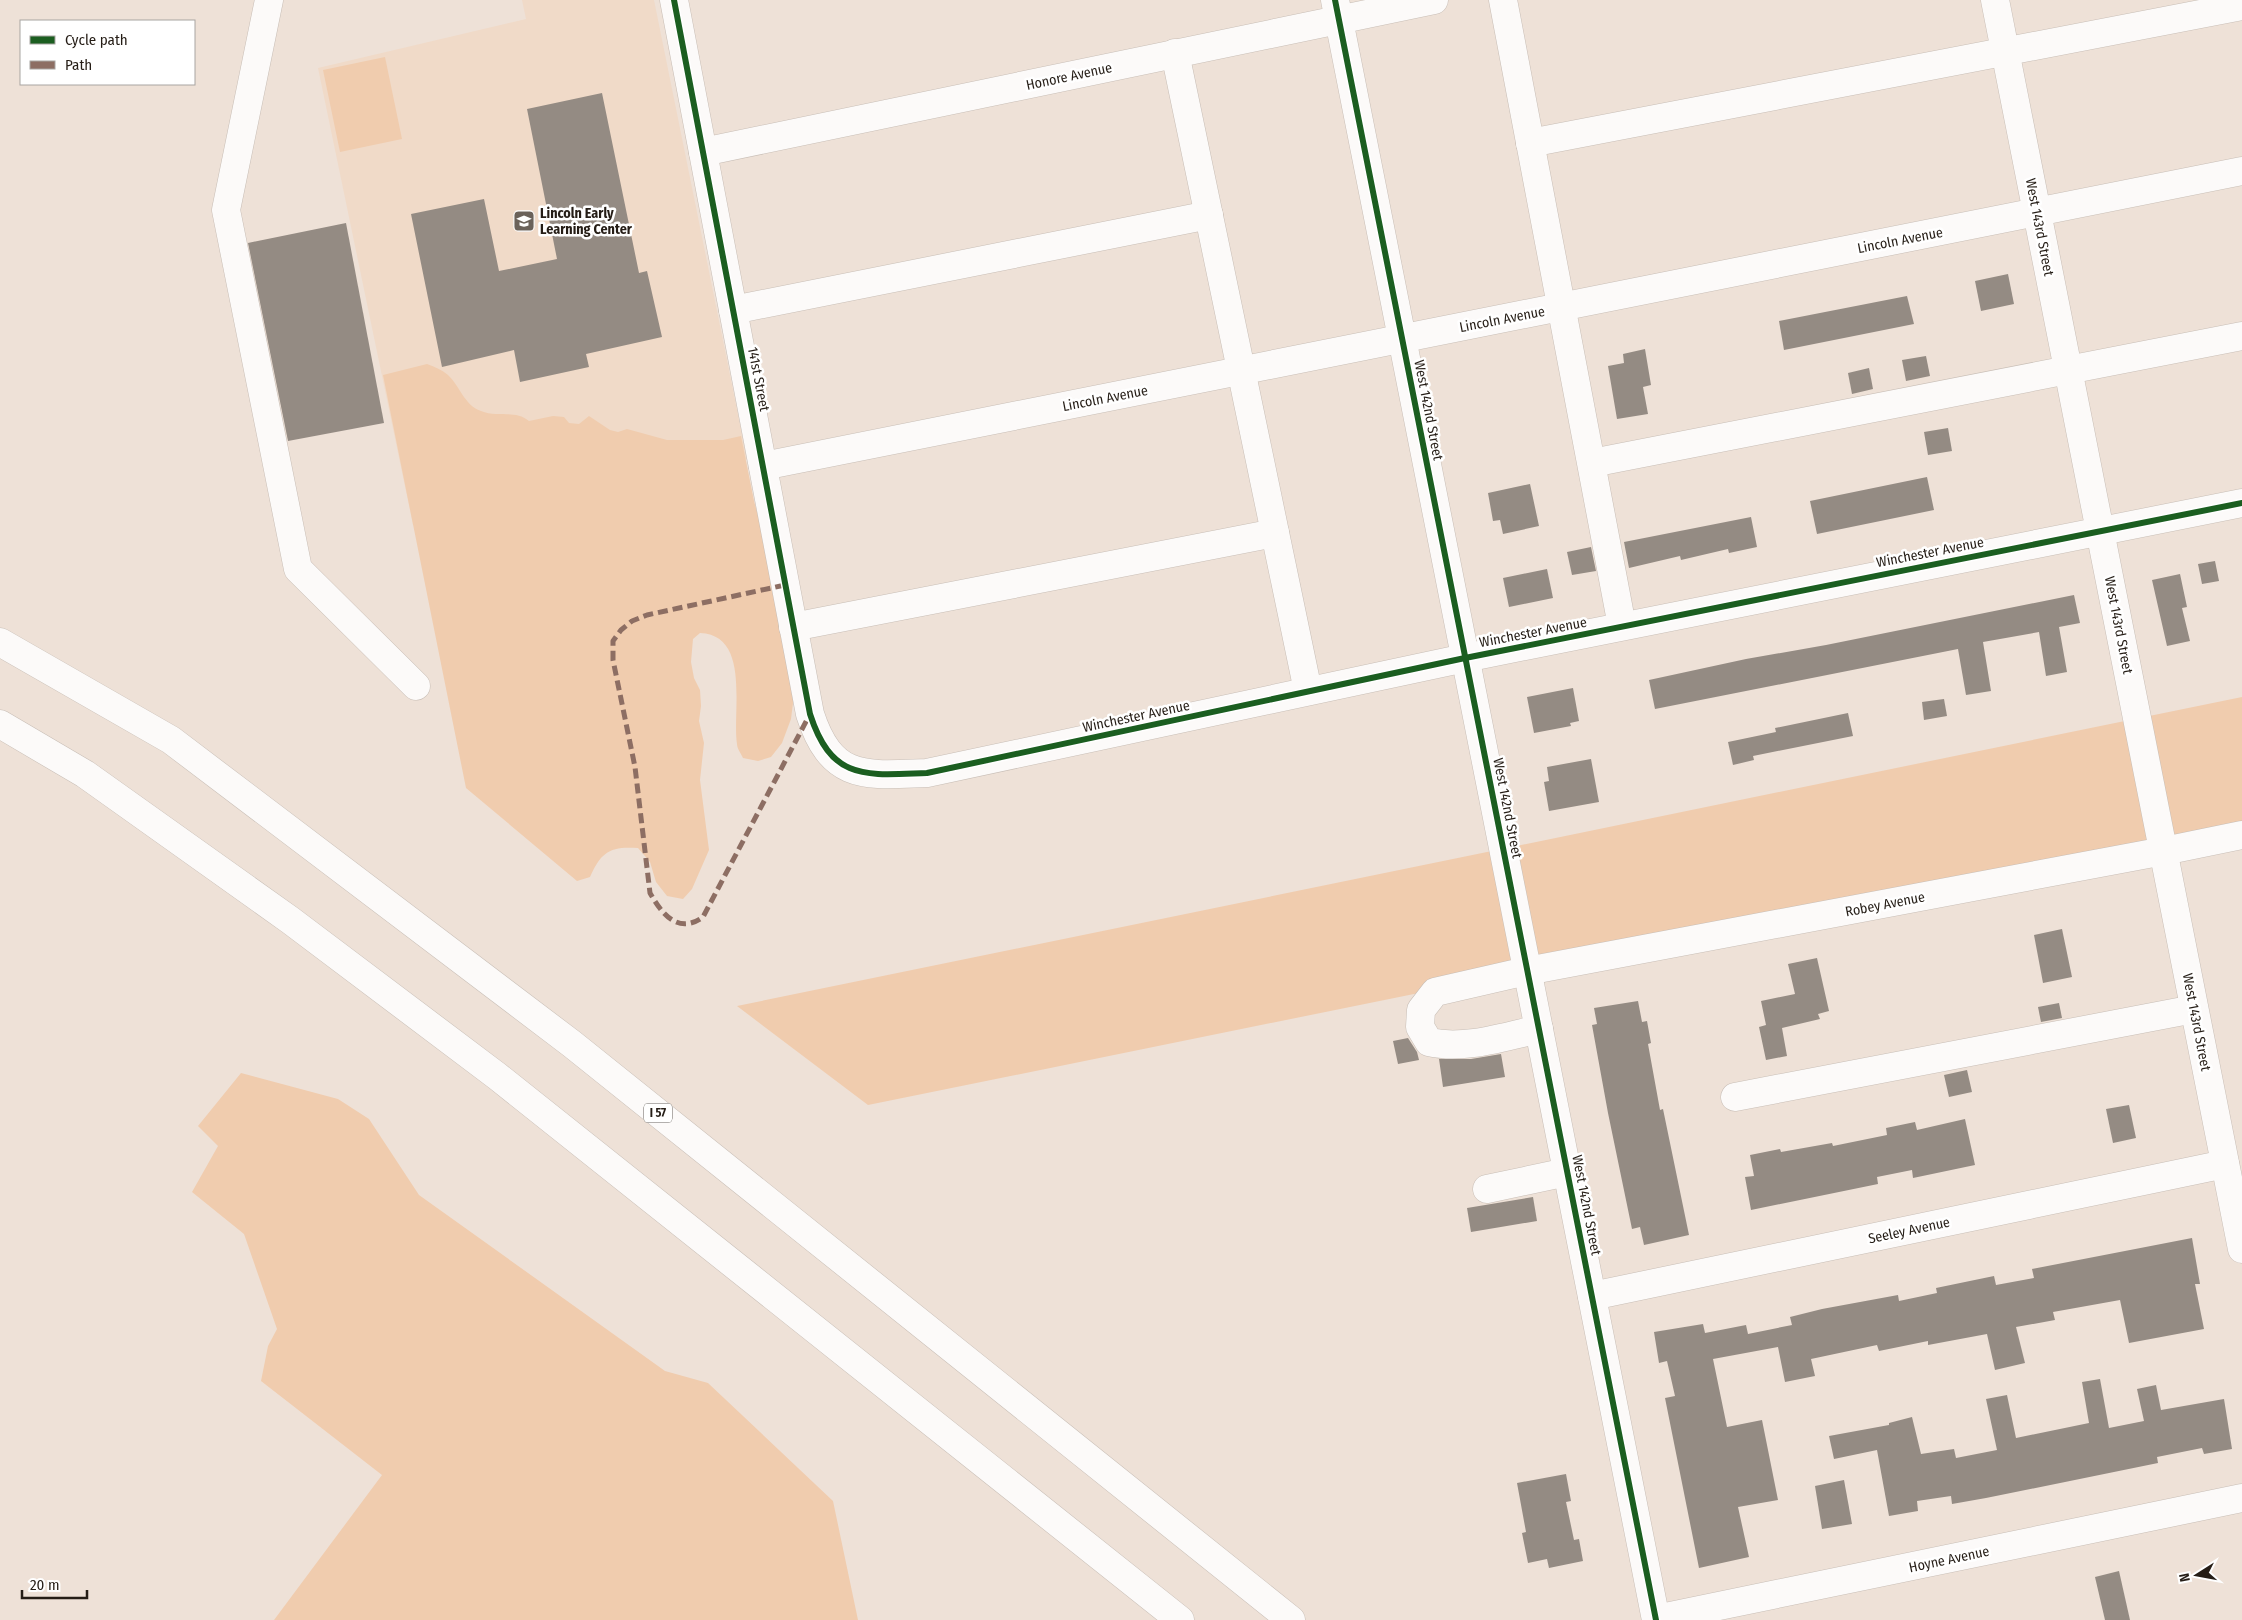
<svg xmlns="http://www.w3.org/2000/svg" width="2242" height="1620" font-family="'Fira Sans Condensed',sans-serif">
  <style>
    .built { fill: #f0dac8 }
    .green { fill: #f0ccae }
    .building { fill: #948b83 }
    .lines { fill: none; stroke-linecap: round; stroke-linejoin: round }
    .minor-casing { stroke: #c8beb6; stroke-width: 29 }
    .highway-casing { stroke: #c8beb6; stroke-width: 29 }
    .minor { stroke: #fcfaf9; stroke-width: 28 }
    .highway { stroke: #fcfaf9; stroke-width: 28 }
    .quiet { stroke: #8d6e63; stroke-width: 5; stroke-dasharray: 10 5; stroke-linecap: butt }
    .cycleway-casing { stroke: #fff; stroke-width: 9 }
    .cycleway { stroke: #1b5e20; stroke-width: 6 }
    .labels { text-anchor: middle; stroke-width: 5; stroke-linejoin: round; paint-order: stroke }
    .shield { fill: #fff; stroke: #66615c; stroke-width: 1 }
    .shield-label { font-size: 12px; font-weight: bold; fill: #251d16 }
    .street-label { font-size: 14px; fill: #251d16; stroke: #fff }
    .poi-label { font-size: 14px; font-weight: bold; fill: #251d16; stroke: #fff; text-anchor: start }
  </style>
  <rect width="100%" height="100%" fill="#eee1d7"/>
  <!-- built -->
  <polygon class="built" points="522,0 654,0 747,459 413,525 318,68 526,19"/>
  <!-- green -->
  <g class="green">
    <polygon points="385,57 402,139 340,152 323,70"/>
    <path d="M427,364c8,3 15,6 21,11 12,11 16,30 33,36 17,7 34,-2 48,10l24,-5 11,1 5,6 10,1 10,-8 21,14 8,2 9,-3 40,11h56l18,-4 13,65 14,51 26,143 -3,24 -9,24 -11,14 -13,4 -15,-3c-2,-5 -6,-9 -6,-14 -5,-33 14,-109 -37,-111l-7,6 -2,23 3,16 6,12 1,16 -2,15 5,22 -4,37 9,70 -17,39 -9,10 -16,-3 -11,-14 -6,-20 -12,-14c-28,-2 -37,4 -48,29l-13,4 -111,-93 -83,-413z"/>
    <polygon points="2242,697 2242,829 1527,971 868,1105 737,1006"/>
    <polygon points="241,1073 338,1099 369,1119 419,1195 665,1371 708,1383 833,1501 858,1620 274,1620 382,1475 261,1381 268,1346 277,1329 244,1234 192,1192 218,1146 198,1126"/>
  </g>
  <!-- building -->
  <g class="building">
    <polygon points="602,93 639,273 647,271 662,337 586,354 589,367 520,382 514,350 442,367 411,214 484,199 499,271 557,259 527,109"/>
    <polygon points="346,223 384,423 288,441 248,243"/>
    <polygon points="2008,274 2014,304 1981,311 1975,281"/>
    <polygon points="1907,296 1914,324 1784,350 1779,321"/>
    <polygon points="1645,349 1651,385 1643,387 1648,414 1617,419 1608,366 1624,363 1623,354"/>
    <polygon points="1926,356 1930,376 1906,381 1902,360"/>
    <polygon points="1869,368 1873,389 1852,394 1848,373"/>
    <polygon points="1948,428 1952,451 1928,455 1924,432"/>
    <polygon points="1927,477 1934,510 1817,534 1810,501"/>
    <polygon points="1530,484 1539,526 1503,534 1500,520 1493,521 1488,493"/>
    <polygon points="1751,517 1757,547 1729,553 1728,549 1681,560 1680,556 1629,568 1624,542"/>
    <polygon points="1591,547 1596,571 1572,575 1567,552"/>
    <polygon points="2215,561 2219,581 2202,584 2198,564"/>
    <polygon points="1547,569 1553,598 1509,607 1503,578"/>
    <polygon points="2180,574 2187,607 2182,608 2190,641 2167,646 2152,580"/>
    <polygon points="2074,595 2080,623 2059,627 2067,672 2046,676 2039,632 1983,642 1991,691 1966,695 1958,649 1655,709 1649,680 1746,659 1826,645"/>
    <polygon points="1573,688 1579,721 1570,723 1571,726 1534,733 1527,697"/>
    <polygon points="1944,699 1947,716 1924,720 1922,702"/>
    <polygon points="1848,713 1853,736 1753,756 1754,760 1733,765 1728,742 1776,732 1775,728"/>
    <polygon points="1591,759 1599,802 1549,811 1544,782 1549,781 1547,767"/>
    <polygon points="2062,929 2072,977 2043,983 2034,935"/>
    <polygon points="1817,958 1829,1011 1818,1014 1820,1019 1782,1028 1787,1056 1766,1060 1759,1027 1766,1025 1761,1001 1795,994 1788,964"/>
    <polygon points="1638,1001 1642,1022 1647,1021 1651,1043 1648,1044 1660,1110 1663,1109 1689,1235 1644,1245 1640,1227 1632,1229 1608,1113 1592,1025 1597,1024 1594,1008"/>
    <polygon points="2059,1003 2062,1018 2041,1022 2038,1007"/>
    <polygon points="1408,1038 1417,1052 1419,1060 1398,1064 1393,1041"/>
    <polygon points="1501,1054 1505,1077 1443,1087 1439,1059 1471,1059"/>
    <polygon points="1967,1070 1972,1092 1949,1097 1944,1075"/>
    <polygon points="2129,1105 2136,1138 2113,1143 2106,1109"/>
    <polygon points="1965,1119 1975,1165 1913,1178 1912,1170 1877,1177 1878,1184 1751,1210 1745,1177 1754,1176 1750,1155 1780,1149 1781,1152 1832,1143 1833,1146 1887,1135 1886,1128 1915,1122 1917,1130"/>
    <polygon points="1533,1197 1537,1221 1471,1232 1467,1208"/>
    <polygon points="2192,1238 2200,1284 2195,1284 2204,1329 2129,1343 2120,1300 2053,1312 2055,1320 2016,1327 2025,1363 1995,1370 1987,1334 1928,1345 1928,1341 1879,1351 1877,1345 1811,1359 1815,1376 1785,1382 1778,1347 1713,1359 1727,1427 1762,1420 1778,1500 1738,1507 1749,1557 1699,1568 1665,1398 1675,1396 1667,1361 1659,1363 1654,1332 1703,1324 1705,1333 1746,1325 1748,1334 1792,1325 1790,1317 1822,1309 1898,1295 1899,1301 1937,1293 1936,1288 1994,1276 1996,1285 2034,1278 2032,1269"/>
    <polygon points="2100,1379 2109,1428 2144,1421 2137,1389 2156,1385 2161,1410 2224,1399 2232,1449 2204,1454 2202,1448 2157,1457 2158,1463 1986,1498 1952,1504 1951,1496 1917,1501 1918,1511 1889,1516 1877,1450 1834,1459 1829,1436 1889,1425 1889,1423 1912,1417 1921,1454 1954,1449 1956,1458 1997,1450 1986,1399 2007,1395 2016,1438 2089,1423 2082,1382"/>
    <polygon points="1566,1474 1571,1501 1566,1502 1574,1540 1579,1539 1583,1561 1549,1568 1547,1559 1528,1563 1522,1533 1526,1532 1517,1483"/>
    <polygon points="1844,1480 1852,1524 1822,1529 1815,1486"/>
    <polygon points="2119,1571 2130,1620 2105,1620 2095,1577"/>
  </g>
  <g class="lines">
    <!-- minor casing -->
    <g class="minor-casing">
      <g id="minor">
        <polyline points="269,0 226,210 298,569 416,686"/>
        <path d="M674,0l136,714c22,68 56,61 117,59l538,-115 777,-155"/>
        <polyline points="1335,0 1656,1620"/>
        <polyline points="1503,0 1622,626"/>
        <polyline points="1995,0 2242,1249"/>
        <polyline points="1175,53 1308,691"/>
        <polyline points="1530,143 2242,6"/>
        <polyline points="703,152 1434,0"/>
        <polyline points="733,310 1209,215"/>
        <polyline points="1592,463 2242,336"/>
        <polyline points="763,466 2242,171"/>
        <polyline points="793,627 1275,533"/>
        <path d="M1539,1029c-35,8 -75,21 -110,13l-9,-15 1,-17 14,-18 92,-21 637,-120 78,-16"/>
        <polyline points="1735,1097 2194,1009"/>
        <polyline points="1487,1189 1567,1172"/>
        <polyline points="1592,1296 2225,1164"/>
        <polyline points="1656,1619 2242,1498"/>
      </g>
    </g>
    <!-- highway casing -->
    <g class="highway-casing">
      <g id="highway">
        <polyline points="0,642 171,740 572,1044 1291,1620"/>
        <polyline points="0,724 85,774 290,920 497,1076 1180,1620"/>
      </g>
    </g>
    <!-- minor -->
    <use href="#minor" class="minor"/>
    <!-- highway -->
    <use href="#highway" class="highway"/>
    <!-- quiet -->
    <path class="quiet" d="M785,585l-138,30 -15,6 -11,9 -8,11v19l22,107 15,126c12,21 28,42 53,24l107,-203"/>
    <!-- cycleway casing -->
    <g class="cycleway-casing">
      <g id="cycleway">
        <path d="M674,0l136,714c22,68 56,61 117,59l538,-115 777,-155"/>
        <polyline points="1335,0 1656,1620"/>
      </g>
    </g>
    <!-- cycleway -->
    <use href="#cycleway" class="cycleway"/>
  </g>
  <!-- icons -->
  <defs>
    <g id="school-square" transform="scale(1.125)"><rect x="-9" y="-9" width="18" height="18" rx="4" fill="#6b625a" stroke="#fff"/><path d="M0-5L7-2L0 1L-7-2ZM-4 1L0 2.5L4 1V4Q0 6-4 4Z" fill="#fff"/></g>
  </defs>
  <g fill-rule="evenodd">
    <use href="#school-square" x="524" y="221"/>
  </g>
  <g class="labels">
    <!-- shield labels -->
    <rect class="shield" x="644" y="1103.5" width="28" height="19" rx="4"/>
    <g class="shield-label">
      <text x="658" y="1117">I 57</text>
    </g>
    <!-- street labels -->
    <g class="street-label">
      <text transform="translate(1069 76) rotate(-12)" y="5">Honore Avenue</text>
      <text transform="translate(2040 227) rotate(79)" y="5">West 143rd Street</text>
      <text transform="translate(1900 240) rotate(-11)" y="5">Lincoln Avenue</text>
      <text transform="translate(1502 319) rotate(-11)" y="5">Lincoln Avenue</text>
      <text transform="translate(759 379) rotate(79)" y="5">141st Street</text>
      <text transform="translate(1105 398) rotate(-11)" y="5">Lincoln Avenue</text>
      <text transform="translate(1429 410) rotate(79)" y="5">West 142nd Street</text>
      <text transform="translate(1930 552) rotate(-11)" y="5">Winchester Avenue</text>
      <text transform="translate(2119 625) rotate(79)" y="5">West 143rd Street</text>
      <text transform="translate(1533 632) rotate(-11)" y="5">Winchester Avenue</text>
      <text transform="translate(1136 716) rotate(-12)" y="5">Winchester Avenue</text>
      <text transform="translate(1508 808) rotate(79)" y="5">West 142nd Street</text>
      <text transform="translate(1885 904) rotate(-11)" y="5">Robey Avenue</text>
      <text transform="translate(2197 1022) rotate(79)" y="5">West 143rd Street</text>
      <text transform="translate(1587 1205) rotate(79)" y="5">West 142nd Street</text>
      <text transform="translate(1909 1230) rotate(-12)" y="5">Seeley Avenue</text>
      <text transform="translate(1949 1559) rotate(-12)" y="5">Hoyne Avenue</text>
    </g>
    <!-- poi labels -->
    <g class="poi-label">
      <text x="540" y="218">Lincoln Early<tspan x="540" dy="16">Learning Center</tspan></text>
    </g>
  </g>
  <!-- legend -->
  <rect x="20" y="20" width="175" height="65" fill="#ffffff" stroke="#a8a5a2"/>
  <rect x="30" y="36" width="25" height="8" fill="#1b5e20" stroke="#a8a5a2"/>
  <text x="65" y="45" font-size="15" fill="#251d16">Cycle path</text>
  <rect x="30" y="61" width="25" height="8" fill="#8d6e63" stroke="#a8a5a2"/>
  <text x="65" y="70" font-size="15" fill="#251d16">Path</text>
  <!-- north arrow -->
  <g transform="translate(2197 1575) rotate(259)" stroke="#ffffff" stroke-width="4" paint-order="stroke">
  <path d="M0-4L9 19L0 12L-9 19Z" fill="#251d16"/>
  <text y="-8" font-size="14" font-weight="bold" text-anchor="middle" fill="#251d16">N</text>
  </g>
  <!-- scale -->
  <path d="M22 1590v8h65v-8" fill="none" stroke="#251d16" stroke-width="2.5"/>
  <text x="30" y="1590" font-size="15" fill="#251d16" stroke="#ffffff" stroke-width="4" paint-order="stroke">20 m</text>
</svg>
